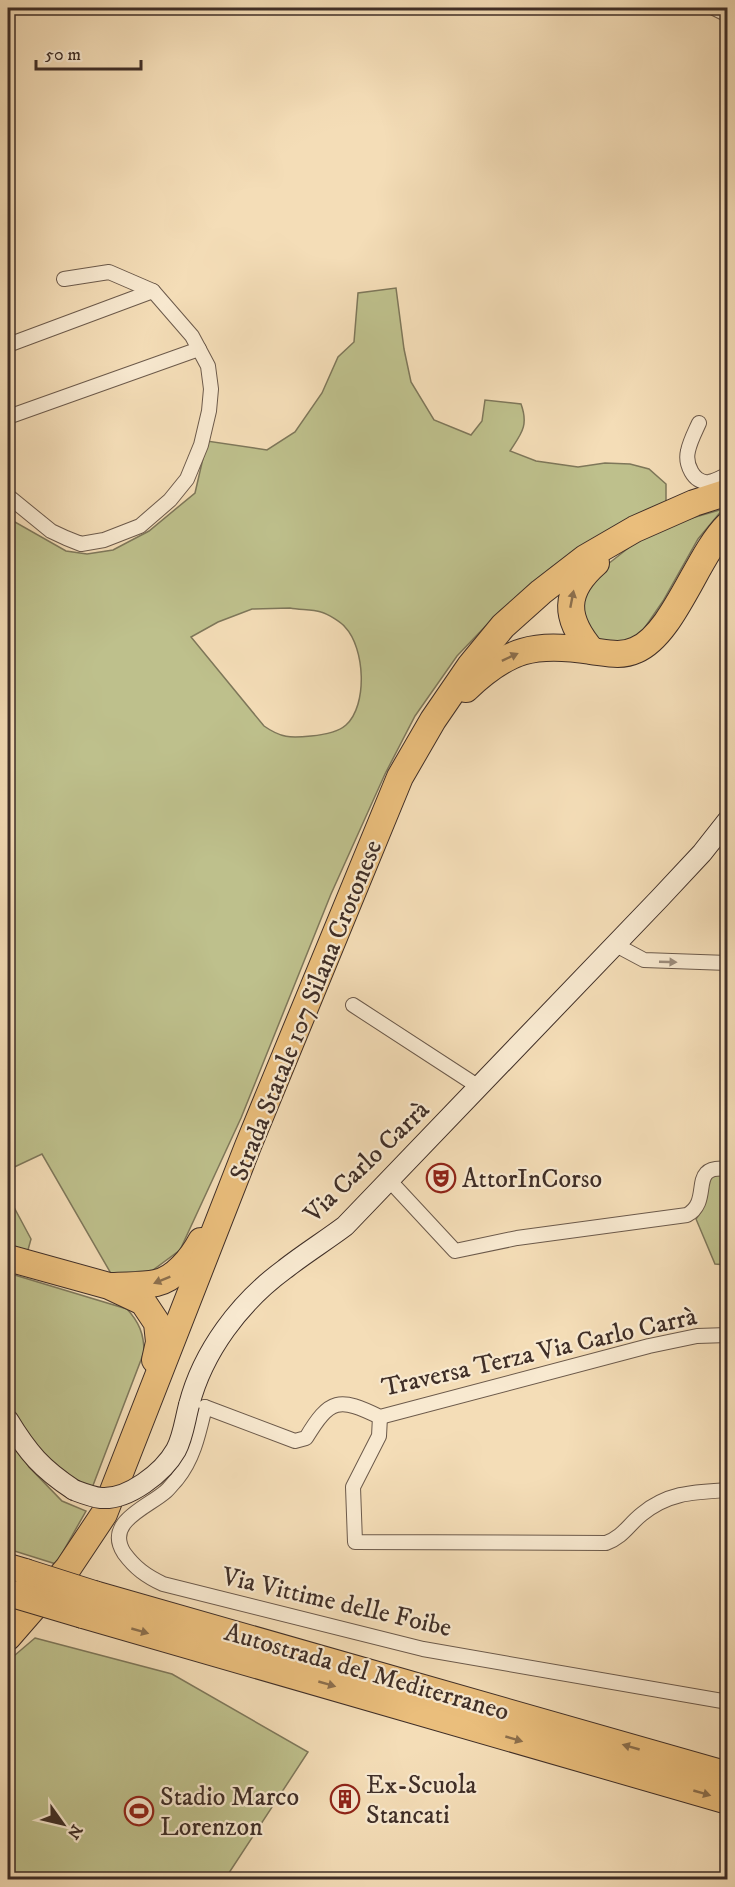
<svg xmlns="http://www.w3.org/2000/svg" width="735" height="1887" font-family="'IM FELL DW Pica',serif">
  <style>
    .green { fill: #bec08c; stroke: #7e775a; stroke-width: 1.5; fill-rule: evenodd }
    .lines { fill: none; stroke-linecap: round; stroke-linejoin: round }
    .street-casing { stroke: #6c5a4b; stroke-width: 16 }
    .secondary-casing { stroke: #3f2e27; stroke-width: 22 }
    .highway-casing { stroke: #3f2e27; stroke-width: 28 }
    .street { stroke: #f8e9d0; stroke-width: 14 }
    .secondary { stroke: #f8e9d0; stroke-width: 20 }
    .highway { stroke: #eabe7c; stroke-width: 26 }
    .secondary-bridge-casing { stroke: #3f2e27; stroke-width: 22; stroke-linecap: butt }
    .highway-bridge-casing { stroke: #3f2e27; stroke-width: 28; stroke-linecap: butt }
    .secondary-bridge { stroke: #f8e9d0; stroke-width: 20 }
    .highway-bridge { stroke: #eabe7c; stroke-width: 26 }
    .oneway { fill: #8c6f4d }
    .oneway2 { fill: #9c8c7c }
    .labels { text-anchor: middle; stroke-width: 4.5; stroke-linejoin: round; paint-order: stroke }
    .street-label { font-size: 26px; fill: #3f2e27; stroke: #f8e9d0 }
    .poi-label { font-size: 26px; fill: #3f2e27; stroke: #f8e9d0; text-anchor: start }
  </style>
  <rect width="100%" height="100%" fill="#f4ddb7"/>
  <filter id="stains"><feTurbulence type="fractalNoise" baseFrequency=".00333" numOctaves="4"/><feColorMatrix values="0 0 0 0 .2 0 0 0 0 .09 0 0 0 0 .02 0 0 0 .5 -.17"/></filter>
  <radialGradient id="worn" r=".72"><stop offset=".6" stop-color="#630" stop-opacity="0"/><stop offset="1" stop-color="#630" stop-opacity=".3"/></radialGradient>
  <!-- green -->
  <g class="green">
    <path d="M396,288l8,61 7,33 23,38 37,15 11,-14 3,-21 36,4c8,22 0,30 -11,47l26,10 42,6 27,-4 25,1 19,5 17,15v19l-59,28 -55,36 -51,43 -44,46 -42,60 -30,58 -54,120 -90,224 -61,132 -35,26 -32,1 -71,-123 -34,16v-652l58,33 21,3 26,-4 36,-19 46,-38 12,-52 60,9 28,-18 27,-39 16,-36 16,-15 4,-49zM290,608c10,2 22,1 31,4 7,2 20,10 24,15 20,21 23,78 1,98 -9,8 -24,10 -35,11 -21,2 -30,2 -47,-10l-73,-89 27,-15 34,-13z"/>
    <polygon points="723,509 698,539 663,601 637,639 605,647 578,618 589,579 636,542 654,529"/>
    <path d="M727,1174v91l-12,-1 -19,-45c10,-12 10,-29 13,-43z"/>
    <polygon points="8,1196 31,1239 26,1257 8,1250"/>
    <path d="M8,1273l119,36c12,13 17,25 17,43l-52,136h-10l-53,-44 -21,-35z"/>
    <polygon points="8,1431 29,1467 62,1501 86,1511 56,1564 8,1549"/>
    <polygon points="35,1638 172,1674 308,1752 225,1879 8,1879 8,1661"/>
  </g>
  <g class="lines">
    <!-- street casing -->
    <g class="street-casing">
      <g id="street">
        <polyline points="714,8 728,15"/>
        <polyline points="8,345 153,291"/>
        <polyline points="8,417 199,349"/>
        <path d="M699,423c-4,9 -9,18 -11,28 -3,12 5,33 21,31 6,-1 13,-5 19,-8"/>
        <polyline points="8,496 51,531 66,538 81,544 104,540 140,526 170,500 187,479 201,445 209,411 211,389 208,366 192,336 153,291 109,272 64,279"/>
        <polyline points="614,944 644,960 728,963"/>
        <polyline points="353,1005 479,1087"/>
        <path d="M390,1181l65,70 62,-13 170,-23c27,-15 -1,-51 41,-46"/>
        <path d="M205,1407c-6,25 -11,51 -28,72 -4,4 -8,10 -12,13 -17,15 -61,30 -41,61 11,15 22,23 39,31l260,65 305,53"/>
        <path d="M205,1407l90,34 11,-3c24,-40 33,-41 74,-21l269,-71 48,-10 31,-1"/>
        <path d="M380,1417l-1,19 -26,51 2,55 251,1c18,-7 22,-18 36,-29 27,-22 53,-22 86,-24"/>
      </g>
    </g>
    <!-- secondary casing -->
    <g class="secondary-casing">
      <g id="secondary">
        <path d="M189,1405c14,-54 51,-103 96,-136 19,-15 40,-28 60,-43l314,-327 43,-46 26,-33"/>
        <path d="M8,1420c20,33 34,49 66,70"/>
      </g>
    </g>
    <!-- highway casing -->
    <g class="highway-casing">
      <g id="highway">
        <path d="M592,651c-28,-33 -29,-59 4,-88"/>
        <path d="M466,689c42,-40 68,-47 125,-38 16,2 30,6 45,-1 38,-16 61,-95 92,-125"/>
        <polyline points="8,1258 109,1286 143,1302 157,1323 159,1342 155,1360"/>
        <path d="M112,1286c14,-1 31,0 44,-3 19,-4 36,-25 45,-42"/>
        <polyline points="8,1567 25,1572"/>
        <polyline points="94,1594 728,1775"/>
        <polyline points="83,1615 728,1801"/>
        <polyline points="8,1637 68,1568 104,1514 248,1146 400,777 433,720 470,666 503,626 541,592 585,558 635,529 694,503 728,492"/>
      </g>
    </g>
    <!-- street -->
    <use href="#street" class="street"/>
    <!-- secondary -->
    <use href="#secondary" class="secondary"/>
    <!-- highway -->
    <use href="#highway" class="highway"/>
    <!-- secondary-bridge casing -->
    <g class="secondary-bridge-casing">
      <path id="secondary-bridge" d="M74,1490c8,3 18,7 27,8 27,2 62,-25 75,-48 7,-13 9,-30 13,-45"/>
    </g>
    <!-- highway-bridge casing -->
    <g class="highway-bridge-casing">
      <g id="highway-bridge">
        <polyline points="25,1572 94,1594"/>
        <polyline points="9,1593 83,1615"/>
      </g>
    </g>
    <!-- secondary-bridge -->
    <use href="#secondary-bridge" class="secondary-bridge"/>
    <!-- highway-bridge -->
    <use href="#highway-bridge" class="highway-bridge"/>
  </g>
  <!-- one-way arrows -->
  <defs><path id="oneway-solid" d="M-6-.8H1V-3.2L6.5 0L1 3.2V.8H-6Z" transform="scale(1.5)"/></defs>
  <g class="oneway">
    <use href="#oneway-solid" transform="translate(572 599) rotate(-79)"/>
    <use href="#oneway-solid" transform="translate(510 657) rotate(-25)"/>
    <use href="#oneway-solid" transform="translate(162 1280) rotate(158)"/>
    <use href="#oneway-solid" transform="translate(140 1631) rotate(16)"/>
    <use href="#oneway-solid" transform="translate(327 1684) rotate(16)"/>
    <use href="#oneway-solid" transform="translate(514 1739) rotate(16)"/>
    <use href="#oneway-solid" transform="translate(631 1747) rotate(-164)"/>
    <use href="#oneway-solid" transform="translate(702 1793) rotate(16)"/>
  </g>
  <use class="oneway2" href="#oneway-solid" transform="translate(668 962) rotate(2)"/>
  <!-- icons -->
  <defs>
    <g id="theatre-ring" transform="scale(1.5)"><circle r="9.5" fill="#f8e9d0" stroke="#8f2418" stroke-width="1.5"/><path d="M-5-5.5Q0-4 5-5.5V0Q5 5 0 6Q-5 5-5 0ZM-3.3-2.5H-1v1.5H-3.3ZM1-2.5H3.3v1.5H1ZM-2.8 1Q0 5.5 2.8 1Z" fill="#8f2418"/></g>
    <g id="building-ring" transform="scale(1.5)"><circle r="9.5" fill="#f8e9d0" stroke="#8f2418" stroke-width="1.5"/><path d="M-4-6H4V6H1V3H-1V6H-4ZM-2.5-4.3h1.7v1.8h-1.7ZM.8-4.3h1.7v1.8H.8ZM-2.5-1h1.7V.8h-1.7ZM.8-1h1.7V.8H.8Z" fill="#8f2418"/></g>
    <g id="stadium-ring" transform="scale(1.5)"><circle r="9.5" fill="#f8e9d0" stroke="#8f2418" stroke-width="1.5"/><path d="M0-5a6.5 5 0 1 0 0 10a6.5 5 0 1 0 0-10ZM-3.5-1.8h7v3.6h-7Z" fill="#8f2418"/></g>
  </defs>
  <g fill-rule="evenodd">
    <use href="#theatre-ring" x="441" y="1178"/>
    <use href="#building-ring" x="345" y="1799"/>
    <use href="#stadium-ring" x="139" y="1811"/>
  </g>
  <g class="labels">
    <!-- street labels -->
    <g class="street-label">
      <text transform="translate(305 1010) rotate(-68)" y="9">Strada Statale 107 Silana Crotonese</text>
      <text transform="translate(366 1161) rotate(-44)" y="9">Via Carlo Carrà</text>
      <text transform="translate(539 1351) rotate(-13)" y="9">Traversa Terza Via Carlo Carrà</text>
      <text transform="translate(337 1601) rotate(13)" y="9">Via Vittime delle Foibe</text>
      <text transform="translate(367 1671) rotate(16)" y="9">Autostrada del Mediterraneo</text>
    </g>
    <!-- poi labels -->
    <g class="poi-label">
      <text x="462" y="1187">AttorInCorso</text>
      <text x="366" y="1793">Ex-Scuola<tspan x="366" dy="30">Stancati</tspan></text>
      <text x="160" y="1805">Stadio Marco<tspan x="160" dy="30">Lorenzon</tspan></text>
    </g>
  </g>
  <!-- margin -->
  <rect width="735" height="1887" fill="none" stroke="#f4ddb7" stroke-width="30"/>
  <rect x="9" y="9" width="717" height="1869" fill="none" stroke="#3f2e27" stroke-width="3"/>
  <rect x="15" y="15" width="705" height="1857" fill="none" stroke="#3f2e27" stroke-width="1.5"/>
  <!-- north arrow -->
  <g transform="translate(63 1824) rotate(124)" stroke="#f8e9d0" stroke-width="4.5" paint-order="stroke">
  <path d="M0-4.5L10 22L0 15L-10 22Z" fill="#3f2e27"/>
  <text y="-9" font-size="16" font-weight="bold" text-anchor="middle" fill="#3f2e27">N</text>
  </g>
  <!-- scale -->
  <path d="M36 60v9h105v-9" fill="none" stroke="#3f2e27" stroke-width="3"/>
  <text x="45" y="60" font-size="18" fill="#3f2e27" stroke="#f8e9d0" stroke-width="4.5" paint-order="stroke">50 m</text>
  <rect width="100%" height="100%" filter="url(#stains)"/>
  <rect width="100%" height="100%" fill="url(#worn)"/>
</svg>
